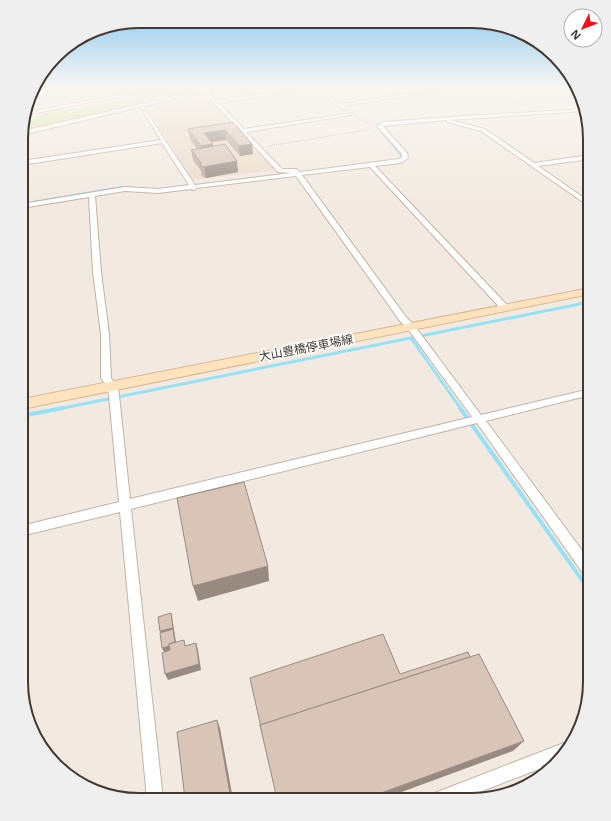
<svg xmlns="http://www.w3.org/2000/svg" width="611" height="821" font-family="'Noto Sans','Noto Sans JP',sans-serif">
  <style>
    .education { fill: #eddcc9 }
    .green { fill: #d9eba5 }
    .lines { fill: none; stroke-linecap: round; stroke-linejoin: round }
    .stream-far4 { stroke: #96e1f6; stroke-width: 2 }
    .stream-far3 { stroke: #96e1f6; stroke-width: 2.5 }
    .stream-far2 { stroke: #96e1f6; stroke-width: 3 }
    .stream-far1 { stroke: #96e1f6; stroke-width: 4 }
    .stream { stroke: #96e1f6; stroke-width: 5 }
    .minor-casing { stroke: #c1b2a6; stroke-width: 2 }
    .tertiary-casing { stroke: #c1b2a6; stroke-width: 2 }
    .secondary-casing { stroke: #d9b78e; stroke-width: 2 }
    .path { stroke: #c1a893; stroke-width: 1; stroke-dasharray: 1 1; stroke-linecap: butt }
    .minor { fill: #fff; fill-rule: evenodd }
    .tertiary { fill: #fff; fill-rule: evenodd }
    .secondary { fill: #ffe3be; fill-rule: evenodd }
    .path-bridge { stroke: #c1a893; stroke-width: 1; stroke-dasharray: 1 1; stroke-linecap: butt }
    .wall { fill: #baa99e }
    .shaded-wall { fill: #978a81 }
    .building { fill: #d8c5b8; stroke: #978a81 }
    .labels { text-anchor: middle; stroke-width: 3.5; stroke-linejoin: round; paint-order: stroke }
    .street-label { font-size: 12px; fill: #443931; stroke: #fff }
    .rim { fill: none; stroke: #443931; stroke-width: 2 }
  </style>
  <rect width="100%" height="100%" fill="#f2eae1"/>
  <!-- education -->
  <polygon class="education" points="204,92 276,170 193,180 149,112 151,112 150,110 148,111 145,106"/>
  <!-- green -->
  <polygon class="green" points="179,88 211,88 22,131 24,119 64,109 84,109"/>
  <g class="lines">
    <!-- stream-far4 -->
    <g class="stream-far4">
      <polyline points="420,119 486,115"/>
      <polyline points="384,123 376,125 400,154 401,157 396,160"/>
    </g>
    <!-- stream-far3 -->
    <polyline class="stream-far3" points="22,204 123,187 144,189"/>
    <!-- stream-far2 -->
    <g class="stream-far2">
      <polyline points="411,338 461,409"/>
      <polyline points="58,409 590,302"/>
    </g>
    <!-- stream-far1 -->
    <g class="stream-far1">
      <polyline points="460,408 587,587"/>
      <polyline points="21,416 63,408"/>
    </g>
    <!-- stream -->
    <g class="stream">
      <polyline points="586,586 590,592"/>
      <polyline points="497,794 534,780"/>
    </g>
    <!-- minor casing -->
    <g class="minor-casing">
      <g id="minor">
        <polygon points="157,88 165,88 25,115 26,112"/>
        <path d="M305,88h13l21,16 106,-16h10l-112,18 3,3 -2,1 -30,-21 -95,14 25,26 109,-16 -2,2 -105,17 36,37h14l4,3 99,-13 3,-2v-3l-25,-28 6,-4 81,-6 119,-7v2l-133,9 35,9 49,34 56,-8v4l-52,7 52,36v5l-109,-76 -34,-9v-2l-64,6 24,27 1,5 -7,5 -26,3 133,140 1,2 -4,2h-3l-132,-143 -68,8 104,142 8,8 67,90 109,-26v6l-104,26 104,140v17l-5,-2 -108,-153 -346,86 32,290h-16l-27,-287 -99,24v-10l98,-24 -10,-107 -2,-8 -6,-9v-44l-8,-62 -4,-75 -67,11v-4l103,-17 33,2 31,-4 -27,-42 -140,22v-4l139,-21 -22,-35 2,-1 54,81 96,-12 -13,-1 -76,-82 4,-1 10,11zM296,176l104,145 8,8 64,88 -342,82 -11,-104 -2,-9 -6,-8 -2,-44 -8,-62 -6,-76 30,-5 33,2 33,-4 3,1 3,-2z"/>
        <polygon points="569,741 572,742 570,748 552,764 459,800 430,800 432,794"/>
      </g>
    </g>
    <!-- tertiary casing -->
    <g class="tertiary-casing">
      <polygon id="tertiary" points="211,88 220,88 22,135 22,131"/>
    </g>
    <!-- secondary casing -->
    <g class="secondary-casing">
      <polygon id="secondary" points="590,288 590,294 22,409 22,399"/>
    </g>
    <!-- path -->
    <g class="path">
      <polyline points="483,88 520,106"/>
      <polyline points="356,117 363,121 372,123"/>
      <polyline points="268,146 372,129"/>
    </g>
    <!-- minor -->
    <use href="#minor" class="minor"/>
    <!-- tertiary -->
    <use href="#tertiary" class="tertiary"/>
    <!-- secondary -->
    <use href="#secondary" class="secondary"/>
    <!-- path-bridge -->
    <polyline class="path-bridge" points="145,91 160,103 146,106 149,111"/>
  </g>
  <!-- wall -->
  <polygon class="wall" points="233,122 253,154 240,156 226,140 211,142 213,146 238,172 206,178 203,177 201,174 201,171 193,160 191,150 197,149 190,139 188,129"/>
  <!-- shaded-wall -->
  <g class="shaded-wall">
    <polygon points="225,130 226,140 205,143 204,133"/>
    <polygon points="213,144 214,154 202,156 201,146"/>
    <polygon points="252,144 253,154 240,156 239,146"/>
    <polygon points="237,161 238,172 206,178 204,167"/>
    <polygon points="268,566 269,581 198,601 193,586"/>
    <polygon points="171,613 172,617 177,648 164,652 162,648 162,635 160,631"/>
    <polygon points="196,643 198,650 201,670 168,680 165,674"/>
    <polygon points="217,720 220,728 233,799 231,799"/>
    <polygon points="524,741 513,751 380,800 362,800"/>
  </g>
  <!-- building -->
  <g class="building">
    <polygon points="233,122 252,144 239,146 225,130 204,133 213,144 201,146 188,129"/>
    <polygon points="225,144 237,161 204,167 202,167 200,163 201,163 191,150"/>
    <polygon points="244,482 268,566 193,586 177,498"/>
    <polygon points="171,613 173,628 160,631 158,617"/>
    <polygon points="173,629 175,642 169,644 170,646 162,648 160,633"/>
    <polygon points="383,634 400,674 468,652 470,657 260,725 262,732 250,678"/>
    <polygon points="184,640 185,646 196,643 199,664 165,674 162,653 170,650 169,644"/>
    <polygon points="479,654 524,741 362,800 277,799 260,725"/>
    <polygon points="217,720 231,799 185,799 177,732"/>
  </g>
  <!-- sky -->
  <linearGradient id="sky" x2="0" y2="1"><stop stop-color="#87c6ee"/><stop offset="0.43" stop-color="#f9f6f2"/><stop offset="1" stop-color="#f9f6f2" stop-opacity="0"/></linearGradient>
  <rect width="611" height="203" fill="url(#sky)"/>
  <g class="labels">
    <!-- street labels -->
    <g class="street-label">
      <text transform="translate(306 348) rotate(-11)" y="4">大山豊橋停車場線</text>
    </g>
  </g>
  <!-- crop -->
  <path d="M0 0H611V821H0ZM139 28H472A111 111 0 0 1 583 139V682A111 111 0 0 1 472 793H139A111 111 0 0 1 28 682V139A111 111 0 0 1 139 28Z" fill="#f0efef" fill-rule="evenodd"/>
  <path class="rim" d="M139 28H472A111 111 0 0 1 583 139V682A111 111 0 0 1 472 793H139A111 111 0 0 1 28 682V139A111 111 0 0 1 139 28Z"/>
  <!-- north arrow -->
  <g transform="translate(583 28) rotate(227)"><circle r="19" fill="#ffffff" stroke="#b4b0ad"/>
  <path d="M0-3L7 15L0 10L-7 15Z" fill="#ff0b15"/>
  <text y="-6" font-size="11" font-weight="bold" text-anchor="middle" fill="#443931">N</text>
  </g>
</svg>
